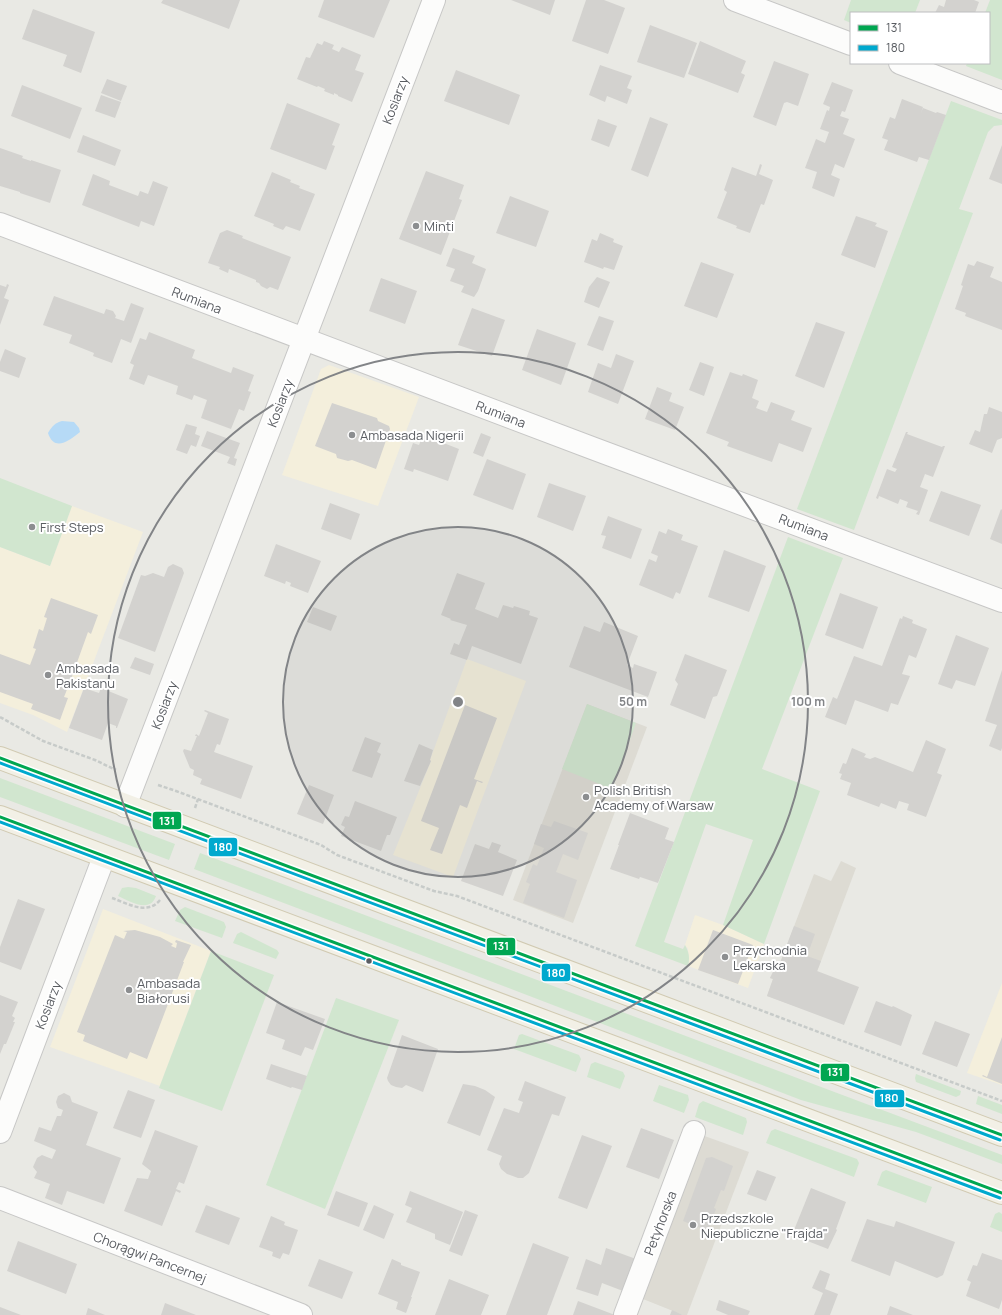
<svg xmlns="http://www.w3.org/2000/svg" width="1002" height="1315" font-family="Manrope,sans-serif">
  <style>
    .commercial { fill: #f4efdc }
    .education { fill: #dddbd3 }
    .green { fill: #d1e6cf }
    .water { fill: #b6daf6 }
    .building { fill: #d3d2cf }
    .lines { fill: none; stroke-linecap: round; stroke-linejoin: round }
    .minor-casing { stroke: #c7c7c6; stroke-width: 24 }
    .major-casing { stroke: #d1cab2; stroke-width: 24 }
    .path { stroke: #c7cbc9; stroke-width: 2.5; stroke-dasharray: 4 2; stroke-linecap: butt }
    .minor { stroke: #fcfcfb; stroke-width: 22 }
    .major { stroke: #f2f0e6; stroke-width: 22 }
    .bus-1-casing { stroke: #fff; stroke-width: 6 }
    .bus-2-casing { stroke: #fff; stroke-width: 6 }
    .bus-1 { stroke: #00a651; stroke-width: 3 }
    .bus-2 { stroke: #00a9ce; stroke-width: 3 }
    .ring { fill: none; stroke: #828487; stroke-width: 2 }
    .poi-dot { fill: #8c8e90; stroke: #fff; stroke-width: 1.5 }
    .bus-dot { fill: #5a5d62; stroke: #fff; stroke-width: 1.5 }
    .labels { text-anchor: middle; stroke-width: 4; stroke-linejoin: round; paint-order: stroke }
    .street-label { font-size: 13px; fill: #5a5d62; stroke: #fff }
    .poi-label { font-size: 13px; fill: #5a5d62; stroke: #fff; text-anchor: start }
    .centre { fill: #828487; stroke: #fff; stroke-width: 2 }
    .ring-label { font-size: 12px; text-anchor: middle; font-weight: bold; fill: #828487; stroke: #fff; stroke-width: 4; stroke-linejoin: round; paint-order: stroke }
    .line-badge { stroke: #fff; stroke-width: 1.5 }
    .badge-label { font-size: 11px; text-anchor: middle; font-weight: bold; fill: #fff }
  </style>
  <rect width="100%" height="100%" fill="#e9e9e4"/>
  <!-- commercial -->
  <g class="commercial">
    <polygon points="329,365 419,397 378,506 282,475 321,369"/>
    <polygon points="72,506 143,532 67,732 33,715 0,703 0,547 50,566"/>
    <polygon points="467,659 526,681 453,877 393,855 431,761 430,760"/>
    <polygon points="103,909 211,951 160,1086 50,1047"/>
    <polygon points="695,915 723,925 764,944 748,988 688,966 689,961 688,949 685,945"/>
    <polygon points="1002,983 1002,1085 967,1073"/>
  </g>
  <!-- education -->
  <g class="education">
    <polygon points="587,704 647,727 573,923 513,900"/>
    <polygon points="841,861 856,868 803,1009 767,996 773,979 770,978 774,970 777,971 814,874 831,881"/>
    <polygon points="699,1134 749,1152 687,1315 683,1315 638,1297"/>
  </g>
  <!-- green -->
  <g class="green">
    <polygon points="851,0 920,0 915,13 851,13 851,23 844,20"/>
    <polygon points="990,0 1002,0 1002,80 966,66 967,63 989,63 989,13 985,13"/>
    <polygon points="951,101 1002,120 1002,125 994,126 988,132 959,209 973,213 854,530 797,509"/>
    <polygon points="0,478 72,506 50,566 0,547"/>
    <path d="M788,537l55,21 -81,211 58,22 -56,153 -41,-19 30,-85 -47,-16 -42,118 19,7 2,-4c4,7 5,13 3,21l-53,-20z"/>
    <polygon points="587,704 636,723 612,789 562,769"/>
    <polygon points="0,778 175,844 169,860 0,797"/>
    <polygon points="200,853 1002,1155 1002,1164 916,1132 801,1100 519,992 194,869"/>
    <path d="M128,887l8,1 20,8c-6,18 -27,5 -38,0l4,-8z"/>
    <polygon points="185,907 224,922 226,927 222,938 175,921 180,910"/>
    <polygon points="241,932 277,950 279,953 276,959 233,943 237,934"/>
    <polygon points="211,951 274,975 222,1111 159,1088"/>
    <polygon points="336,998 399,1020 325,1209 266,1185"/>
    <polygon points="522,1034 579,1055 581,1059 576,1072 514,1049 519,1035"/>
    <polygon points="595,1062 623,1072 625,1076 620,1089 587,1077 591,1064"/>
    <polygon points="916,1074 961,1091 960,1095 956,1097 916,1082 915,1078"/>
    <polygon points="659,1085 688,1095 689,1100 684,1113 653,1101"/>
    <polygon points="978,1096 1002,1105 1002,1114 976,1104"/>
    <polygon points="703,1101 746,1118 747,1122 743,1135 695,1117 699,1104"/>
    <polygon points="775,1129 857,1159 859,1163 854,1177 766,1143 771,1131"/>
    <polygon points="886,1170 932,1187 926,1203 877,1185 882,1172"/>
    <polygon points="999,1212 1002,1214 1002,1232 990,1227 995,1214"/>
  </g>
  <!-- water -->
  <path class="water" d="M62,421l12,1 5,6 1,4c-11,9 -26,20 -32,1 4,-7 7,-10 14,-12z"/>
  <!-- building -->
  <g class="building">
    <polygon points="163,0 240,0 229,29 161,3"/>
    <polygon points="324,0 390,0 374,38 318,17"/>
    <polygon points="511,0 555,0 550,15"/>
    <polygon points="586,0 604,0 625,8 608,54 572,41"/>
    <polygon points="946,0 974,0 979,2 975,13 935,13 939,5 944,7"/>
    <polygon points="33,9 95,32 81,73 63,66 67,55 22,39"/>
    <polygon points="650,25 697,43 684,78 637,62"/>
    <polygon points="324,41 334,45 332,49 339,52 342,47 361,55 355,70 364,73 352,102 338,96 338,95 334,93 334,95 324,91 325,89 318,86 317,87 297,79 306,57 310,58 317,43 322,45"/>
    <polygon points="700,41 746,61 741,73 745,75 738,93 688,74"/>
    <polygon points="774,61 809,74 798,106 787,102 784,103 776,126 753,117"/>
    <polygon points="600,65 632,76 627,88 632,90 627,104 607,96 605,102 589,95"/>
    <polygon points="456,70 520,95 509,125 444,101"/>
    <polygon points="107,79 127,86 121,101 101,93"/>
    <polygon points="832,82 853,90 845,112 842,111 840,116 849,119 843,134 855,139 844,168 835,164 831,175 840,179 834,197 812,188 817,172 805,168 816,139 825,143 829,132 820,129 827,110 829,111 830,107 823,104"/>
    <polygon points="22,85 82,108 70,139 11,116"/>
    <polygon points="101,95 121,102 115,118 95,111"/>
    <polygon points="902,99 923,107 921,113 923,108 936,113 937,112 946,115 929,160 919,157 917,162 884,150 888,140 882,138 890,117 895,119"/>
    <polygon points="287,103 340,124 332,145 335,146 326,170 270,149"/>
    <polygon points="650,117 668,124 648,177 631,170"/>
    <polygon points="598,119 617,126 609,147 591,140"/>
    <polygon points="83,135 121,150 115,166 77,152"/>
    <polygon points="1002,145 1002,184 989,179"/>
    <polygon points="0,148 23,156 22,158 31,161 31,160 61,170 50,203 20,193 20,192 0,186"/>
    <polygon points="760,164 762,165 759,174 773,180 764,205 761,204 750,233 736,228 737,226 717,218 727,192 724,190 732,167 756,176"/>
    <polygon points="426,171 464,185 459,199 462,200 441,255 399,239"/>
    <polygon points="272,172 291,180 290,182 300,186 299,188 315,194 300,231 286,226 283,230 273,226 274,224 254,216"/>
    <polygon points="93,174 110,181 109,185 138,196 140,191 148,194 153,181 168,187 154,226 141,221 139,227 82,205"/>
    <polygon points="510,196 549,211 536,247 496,233"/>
    <polygon points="856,216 877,223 875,226 888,231 875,268 841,255"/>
    <polygon points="227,230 243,236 242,238 291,257 278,290 270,287 267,289 261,286 259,283 256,282 256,280 229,269 228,273 219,269 220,267 208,263 220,233"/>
    <polygon points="600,233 614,239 613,242 623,246 614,270 604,267 603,269 584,262 592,239 597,241"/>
    <polygon points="453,248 475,256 472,263 486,269 478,291 474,297 461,292 464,286 450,281 455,269 446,266"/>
    <polygon points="977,261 994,267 990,277 1002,282 1002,330 965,316 966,313 955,309 963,286 961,285 968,264 974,266"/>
    <polygon points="701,262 734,274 717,318 684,306"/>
    <polygon points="597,277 610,282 599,308 584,302 589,287"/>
    <polygon points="381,278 417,291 405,324 369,311"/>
    <polygon points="7,284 9,285 4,298 9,300 0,325 0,285 6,287"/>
    <polygon points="54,296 104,314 106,309 113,311 116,316 115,318 124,321 131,303 144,308 131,343 121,339 112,363 93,356 94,353 69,343 72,335 43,325"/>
    <polygon points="472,308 505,320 492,356 458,345"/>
    <polygon points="599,316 614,321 603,351 587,345"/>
    <polygon points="816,322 845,332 824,388 795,376"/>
    <polygon points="537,329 576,343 561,385 522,370"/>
    <polygon points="149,332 195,350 192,358 231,373 233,367 254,375 248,391 251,392 244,411 239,409 231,429 201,418 207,400 194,395 192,400 176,394 178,386 148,375 144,385 129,379 134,365 130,363 140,338 146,340"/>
    <polygon points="5,349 26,358 19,378 0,371 0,362"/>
    <polygon points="616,354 634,361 618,404 588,392 598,363 611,368"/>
    <polygon points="700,362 714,367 704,396 689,390"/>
    <polygon points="730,372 742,376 743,374 758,380 752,398 759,401 756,408 767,412 771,402 795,411 791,420 812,428 803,452 779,443 772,462 727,446 729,442 706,433"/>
    <polygon points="657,387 672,393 669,401 684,407 675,430 645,419"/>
    <polygon points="332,403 377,418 378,421 389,426 390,429 376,469 352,460 348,461 337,458 336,454 315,446"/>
    <polygon points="989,407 1002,412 1002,438 997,440 992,453 969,444 975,430 980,432 984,414 987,414"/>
    <polygon points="186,424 197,427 195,434 200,436 196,447 191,445 187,454 176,450"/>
    <polygon points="207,431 240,443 234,458 237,459 235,466 227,463 230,457 201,446"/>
    <polygon points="906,432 908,432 907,434 942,447 943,446 945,446 933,477 925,474 920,487 928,490 919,515 916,514 918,511 906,507 908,502 900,499 898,504 879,496 878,499 876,498 887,469 895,472 897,469 892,467"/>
    <polygon points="481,433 491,437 483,457 473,453"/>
    <polygon points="423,435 459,449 448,481 414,469 413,472 404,469 413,443 419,445"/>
    <polygon points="487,459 526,474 513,510 473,495"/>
    <polygon points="549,483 586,496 573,531 537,517"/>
    <polygon points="941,491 981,505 969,536 929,521"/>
    <polygon points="330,503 360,514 351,540 321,529"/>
    <polygon points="1001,509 1002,510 1002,544 990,539"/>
    <polygon points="608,516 642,529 631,559 602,548 606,536 601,535"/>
    <polygon points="668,529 683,535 681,540 698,546 680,594 676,592 673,599 639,585 649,559 656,562 658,556 651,553 659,531 666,534"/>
    <polygon points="276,544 321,561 308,593 290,586 291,583 286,581 285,584 264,576"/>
    <polygon points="724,550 766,566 749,612 708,597"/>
    <polygon points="173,564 182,568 184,573 155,652 118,638 141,575 145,576 153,573 164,577 168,567"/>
    <polygon points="457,573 485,583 475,609 498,618 503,605 513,608 514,606 530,611 529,615 538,618 521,664 472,646 467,660 450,654 454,643 459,645 467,625 450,620 451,619 441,615"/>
    <polygon points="840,593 878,607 863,649 825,635"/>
    <polygon points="51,598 98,615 91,634 88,632 70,682 64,697 68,698 60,720 31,709 33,704 0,692 0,654 30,665 36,649 33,648 39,629 43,631 47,618 44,617"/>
    <polygon points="313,607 337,616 331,631 307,622"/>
    <polygon points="903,616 913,620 912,623 927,629 916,658 909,655 902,674 910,676 898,705 891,703 888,712 855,700 846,725 825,717 833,697 837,699 854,656 882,666 900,618 902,619"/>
    <polygon points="604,622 638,636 627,665 633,668 634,664 657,672 648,697 569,667 584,626 600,632"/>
    <polygon points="956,635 989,648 975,686 956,680 952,689 938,684"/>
    <polygon points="685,654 727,670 717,696 713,697 705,719 670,705 678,684 675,680"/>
    <polygon points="135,657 154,664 150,675 130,668"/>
    <polygon points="1002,670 1002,748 1001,751 989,746 997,725 985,721"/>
    <polygon points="84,688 99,693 101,688 128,699 117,728 116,728 116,726 108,723 102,740 69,728"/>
    <polygon points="465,705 497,718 474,779 483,782 482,783 477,781 467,808 460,805 442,854 430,850 439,828 421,821"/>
    <polygon points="205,710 229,719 220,745 217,744 214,752 253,766 241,799 200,784 202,779 193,775 194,770 190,768 183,751 184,749 191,751 197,736 195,736 196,734 199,736 208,713 204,711"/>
    <polygon points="365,737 381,743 377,752 381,754 372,778 352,771"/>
    <polygon points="926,740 946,749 937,773 942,775 926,817 907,810 909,804 899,801 896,809 881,803 879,807 847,795 851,783 840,779 842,774 839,773 843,763 846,764 852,748 866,754 864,757 870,759 875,757 913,772"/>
    <polygon points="419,744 433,750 430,760 431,761 420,786 404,781"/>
    <polygon points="309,785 334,795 323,824 297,814"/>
    <polygon points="355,801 397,817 390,835 387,835 381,851 341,836 345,827 341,825 345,816 349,817"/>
    <polygon points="630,813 669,828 665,839 674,842 658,883 640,877 639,879 610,869 619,845 618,845"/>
    <polygon points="554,821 588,833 578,860 563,854 556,872 577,880 564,918 523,903 530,884 526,882 533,864 537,866 544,848 534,844 541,824 551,827"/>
    <polygon points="492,842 501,845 498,852 517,860 503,896 461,881 475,844 489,849"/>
    <polygon points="18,899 45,909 21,970 0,962 0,947"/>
    <polygon points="794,926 815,934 807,956 821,961 817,971 859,987 844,1025 767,996 773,979 770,978 774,970 777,971"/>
    <polygon points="135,930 160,937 173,944 171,946 176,948 177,943 175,942 176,940 191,945 183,962 184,962 147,1059 130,1052 127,1059 83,1041 85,1035 77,1032 115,935 124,939 127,932 123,931"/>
    <polygon points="713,930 753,945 738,984 698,970"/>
    <polygon points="0,995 18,1002 12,1016 15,1018 13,1022 15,1022 6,1044 4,1044 0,1054"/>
    <polygon points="876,1001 892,1007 893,1006 912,1015 901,1046 864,1032"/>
    <polygon points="277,1002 325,1019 313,1050 305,1047 301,1056 282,1049 285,1040 266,1033"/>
    <polygon points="935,1021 970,1034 957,1067 922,1054"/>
    <polygon points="402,1035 438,1049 423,1092 406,1085 402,1088 396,1087 391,1085 388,1081 387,1078"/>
    <polygon points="1002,1037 1002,1084 982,1076 983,1075 987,1077"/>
    <polygon points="271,1064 307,1076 302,1090 292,1087 291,1088 266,1079"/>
    <polygon points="525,1081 566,1097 559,1116 552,1114 529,1173 523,1178 518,1178 507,1174 501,1169 499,1164 502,1156 487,1150 504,1108 519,1113 523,1102 518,1100"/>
    <polygon points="463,1084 475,1086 485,1090 495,1097 480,1136 447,1123"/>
    <polygon points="128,1090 155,1100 141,1138 113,1128"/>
    <polygon points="64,1093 70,1096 72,1102 98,1112 86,1145 121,1158 104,1204 67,1191 62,1205 45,1198 50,1184 34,1178 37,1172 33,1167 37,1158 42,1155 52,1159 56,1150 34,1141 39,1127 51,1131 57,1116 61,1116 63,1110 58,1108 56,1102 58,1096"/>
    <polygon points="641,1128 674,1140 659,1179 626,1167"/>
    <polygon points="155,1130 198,1146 184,1184 179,1182 176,1189 181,1191 180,1193 176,1191 162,1226 124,1211 137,1178 148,1179 151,1171 142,1164"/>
    <polygon points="582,1135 612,1146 587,1209 558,1198"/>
    <polygon points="712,1157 733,1166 724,1191 721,1190 714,1208 716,1209 708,1231 683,1221 706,1158"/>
    <polygon points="757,1170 776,1177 766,1201 747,1194"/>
    <polygon points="811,1188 846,1202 836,1229 837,1230 828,1249 792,1235"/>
    <polygon points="336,1191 368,1203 359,1227 327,1215"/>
    <polygon points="410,1191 463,1212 450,1245 435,1239 435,1234 406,1222 412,1208 405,1205"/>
    <polygon points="206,1205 240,1218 229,1245 195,1232"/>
    <polygon points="374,1205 394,1214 384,1239 363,1230"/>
    <polygon points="465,1210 478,1215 462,1256 449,1251"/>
    <polygon points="271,1216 285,1222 284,1225 298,1230 289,1255 283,1253 280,1259 272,1256 273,1252 259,1247"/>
    <polygon points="867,1219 894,1227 896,1221 955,1242 943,1275 937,1278 895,1261 890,1276 851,1261"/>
    <polygon points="18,1241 77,1264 66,1294 7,1271"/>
    <polygon points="533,1243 569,1257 547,1315 506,1315"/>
    <polygon points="606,1248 636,1259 623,1291 602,1283 598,1296 576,1289 586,1259 601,1265"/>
    <polygon points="982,1253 1002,1260 1002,1300 999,1309 966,1296 971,1282 967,1280 973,1265 977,1266"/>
    <polygon points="319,1259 353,1272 342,1299 308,1286"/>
    <polygon points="392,1259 401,1263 401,1265 420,1272 411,1297 412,1297 406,1313 396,1309 398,1302 378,1294"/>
    <polygon points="820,1270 830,1274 825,1289 838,1294 830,1315 814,1315 823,1293 812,1288"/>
    <polygon points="449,1279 489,1295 481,1315 435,1315"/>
    <polygon points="719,1300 750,1311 748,1315 728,1315 716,1310"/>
    <polygon points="578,1301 615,1315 573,1315"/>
    <polygon points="165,1303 196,1315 161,1315"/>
    <polygon points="890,1306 913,1315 887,1315"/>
    <polygon points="0,1307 21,1315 0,1315"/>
    <polygon points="88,1308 105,1315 86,1315"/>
    <polygon points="672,1310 683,1315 670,1315"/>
  </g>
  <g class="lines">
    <!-- minor casing -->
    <g class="minor-casing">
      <g id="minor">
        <polyline points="735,0 851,44"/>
        <polyline points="900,63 1002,102"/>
        <polyline points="0,224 592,448 1002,601"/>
        <polyline points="125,806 434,0"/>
        <polyline points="0,1132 104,857"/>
        <polyline points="0,1198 301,1315"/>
        <polyline points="625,1315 694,1132"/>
      </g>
    </g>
    <!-- major casing -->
    <g class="major-casing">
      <g id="major">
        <polyline points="0,758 1002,1135"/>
        <polyline points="0,817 1002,1193"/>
      </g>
    </g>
    <!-- path -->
    <g class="path">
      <polyline points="0,717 43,741 95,760 116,770"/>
      <polyline points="158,785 176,791 321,845 337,855 434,891 457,896 1002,1101"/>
      <polyline points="195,808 198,799"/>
      <path d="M112,898c15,5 35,18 48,2"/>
    </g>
    <!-- minor -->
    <use href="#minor" class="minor"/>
    <!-- major -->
    <use href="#major" class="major"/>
    <!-- bus-1 casing -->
    <g class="bus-1-casing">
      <g id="bus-1">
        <polyline points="0,758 1002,1135"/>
        <polyline points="0,817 1002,1193"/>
      </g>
    </g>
    <!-- bus-2 casing -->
    <g class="bus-2-casing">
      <g id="bus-2">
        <polyline points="0,763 1000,1140"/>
        <polyline points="0,822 1000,1198"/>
      </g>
    </g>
    <!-- bus-1 -->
    <use href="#bus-1" class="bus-1"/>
    <!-- bus-2 -->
    <use href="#bus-2" class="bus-2"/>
  </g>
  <!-- distance rings -->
  <circle cx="458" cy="702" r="175" fill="#828487" fill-opacity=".12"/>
  <g class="ring">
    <circle cx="458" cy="702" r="175"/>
    <circle cx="458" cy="702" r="350"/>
  </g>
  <!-- markers -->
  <g class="poi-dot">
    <circle cx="416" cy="226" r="4"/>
    <circle cx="352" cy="435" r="4"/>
    <circle cx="32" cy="527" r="4"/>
    <circle cx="48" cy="675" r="4"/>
    <circle cx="586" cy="797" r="4"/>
    <circle cx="725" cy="957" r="4"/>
    <circle cx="129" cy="990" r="4"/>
    <circle cx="693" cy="1225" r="4"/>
  </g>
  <circle class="bus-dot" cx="369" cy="961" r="3.5"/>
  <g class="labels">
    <!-- street labels -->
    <g class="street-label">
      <text transform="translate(395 100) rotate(-69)" y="5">Kosiarzy</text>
      <text transform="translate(197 300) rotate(21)" y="5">Rumiana</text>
      <text transform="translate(280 403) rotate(-69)" y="5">Kosiarzy</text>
      <text transform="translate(501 414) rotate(21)" y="5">Rumiana</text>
      <text transform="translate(804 527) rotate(21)" y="5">Rumiana</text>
      <text transform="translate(164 705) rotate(-69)" y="5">Kosiarzy</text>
      <text transform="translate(48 1005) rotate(-69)" y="5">Kosiarzy</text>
      <text transform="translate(660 1223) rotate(-69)" y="5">Petyhorska</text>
      <text transform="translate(150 1257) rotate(21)" y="5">Chorągwi Pancernej</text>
    </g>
    <!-- poi labels -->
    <g class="poi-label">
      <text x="424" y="231">Minti</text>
      <text x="360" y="440">Ambasada Nigerii</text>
      <text x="40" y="532">First Steps</text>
      <text x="56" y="673">Ambasada<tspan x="56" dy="15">Pakistanu</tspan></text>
      <text x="594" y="795">Polish British<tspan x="594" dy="15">Academy of Warsaw</tspan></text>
      <text x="733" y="955">Przychodnia<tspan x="733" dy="15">Lekarska</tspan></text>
      <text x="137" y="988">Ambasada<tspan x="137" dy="15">Białorusi</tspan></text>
      <text x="701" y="1223">Przedszkole<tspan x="701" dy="15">Niepubliczne "Frajda"</tspan></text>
    </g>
  </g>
  <circle cx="458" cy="702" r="6" class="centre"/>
  <g class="ring-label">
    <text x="633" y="706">50 m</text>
    <text x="808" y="706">100 m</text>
  </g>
  <g class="line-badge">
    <rect x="152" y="811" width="30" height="19" rx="4" fill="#00a651"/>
    <rect x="208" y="837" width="30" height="20" rx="4" fill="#00a9ce"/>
    <rect x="486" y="937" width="30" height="19" rx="4" fill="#00a651"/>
    <rect x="541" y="963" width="30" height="19" rx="4" fill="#00a9ce"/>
    <rect x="820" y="1063" width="30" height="19" rx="4" fill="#00a651"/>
    <rect x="874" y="1089" width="31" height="19" rx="4" fill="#00a9ce"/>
  </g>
  <g class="badge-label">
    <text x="167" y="825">131</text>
    <text x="223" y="851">180</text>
    <text x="501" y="950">131</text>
    <text x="556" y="977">180</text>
    <text x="835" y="1076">131</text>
    <text x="889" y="1102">180</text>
  </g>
  <!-- legend -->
  <rect x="850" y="12" width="140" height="52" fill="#ffffff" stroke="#bdbec0"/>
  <rect x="858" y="25" width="20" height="6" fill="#00a651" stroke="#bdbec0"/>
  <text x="886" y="32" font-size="12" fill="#5a5d62">131</text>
  <rect x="858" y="45" width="20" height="6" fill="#00a9ce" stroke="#bdbec0"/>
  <text x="886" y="52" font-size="12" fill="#5a5d62">180</text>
</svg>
